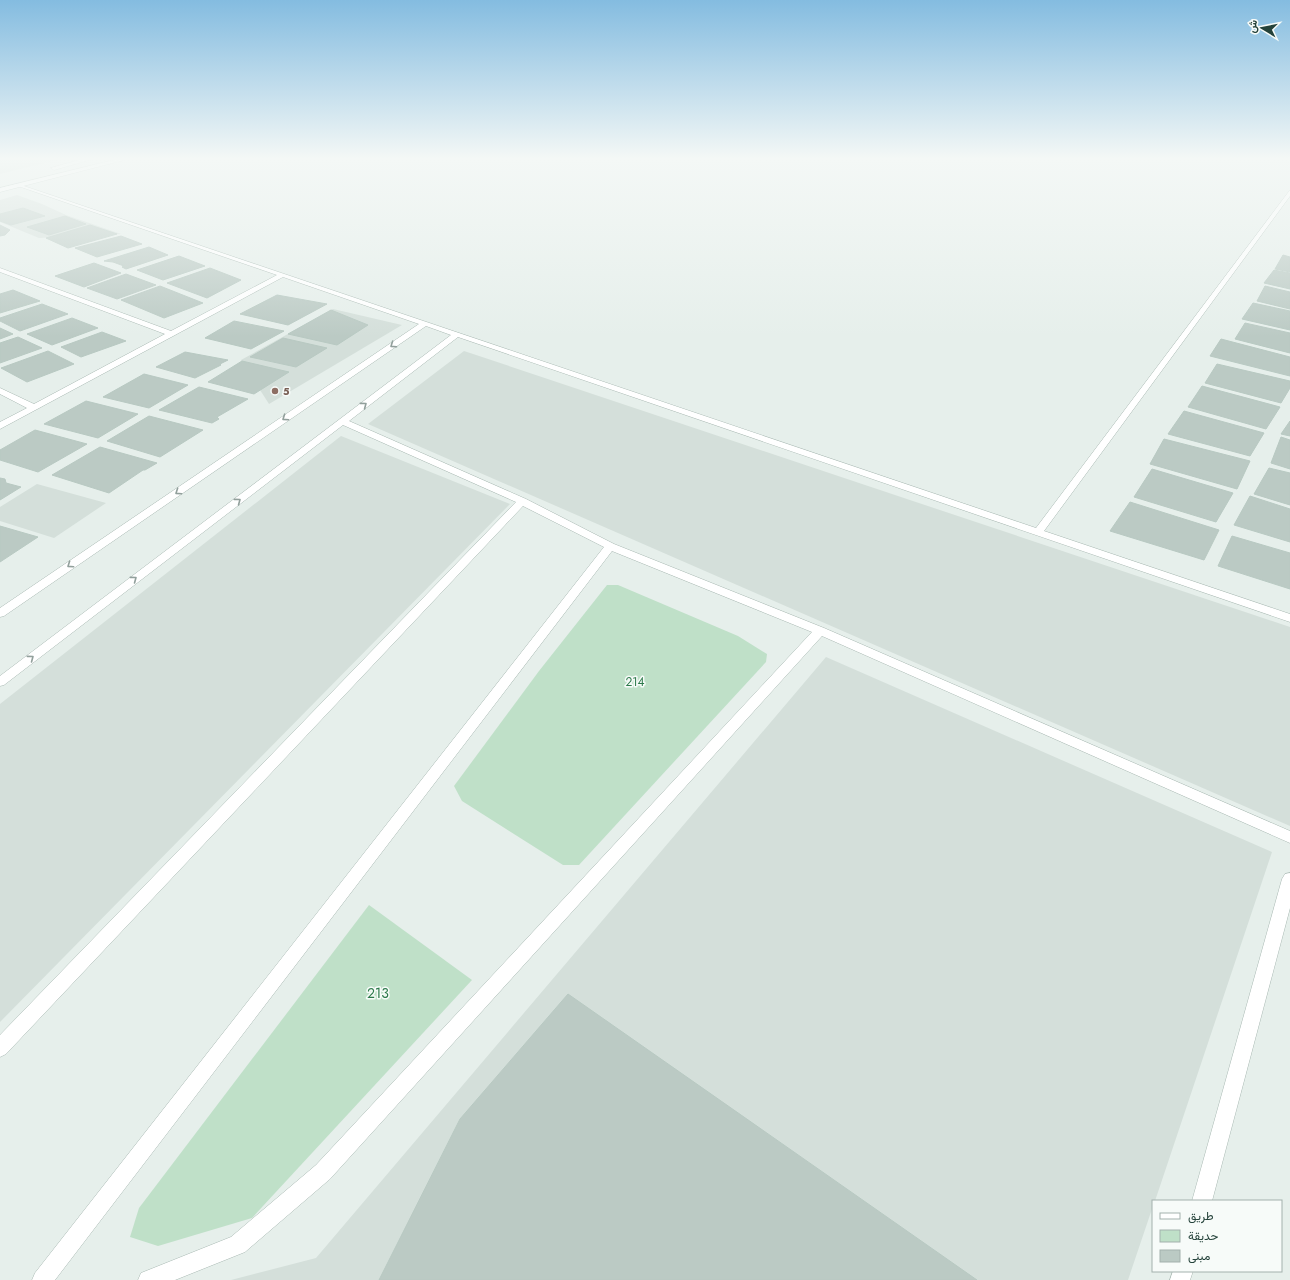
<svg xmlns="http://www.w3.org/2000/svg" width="1290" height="1280" font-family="Jost,Vazirmatn,sans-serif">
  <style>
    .built { fill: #d4dfda }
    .green { fill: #bfe0c8 }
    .building { fill: #bbcac4; stroke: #b8c9c2 }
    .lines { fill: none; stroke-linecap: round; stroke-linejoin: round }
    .minor-casing { stroke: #a8b8b2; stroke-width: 1 }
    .tertiary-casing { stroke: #a8b8b2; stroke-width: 1 }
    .minor { fill: #fff; fill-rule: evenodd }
    .tertiary { fill: #fff; fill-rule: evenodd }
    .oneway { stroke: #92a09c }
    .education-dot { fill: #8d6e63; stroke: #f7fbf9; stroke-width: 1.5 }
    .labels { text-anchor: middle; stroke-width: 3; stroke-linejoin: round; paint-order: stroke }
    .far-education-label { font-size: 10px; font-weight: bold; fill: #785e54; stroke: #f7fbf9; text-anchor: start }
    .park-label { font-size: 12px; fill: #2d7a4b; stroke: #f7fbf9 }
    .near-park-label { font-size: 14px; fill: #2d7a4b; stroke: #f7fbf9 }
  </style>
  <rect width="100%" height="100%" fill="#e6efeb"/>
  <!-- built -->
  <g class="built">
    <polygon points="0,157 69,157 0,174"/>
    <polygon points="17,195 42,204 66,215 121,234 39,238 0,222 0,200"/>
    <polygon points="333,309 402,325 269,404 241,360"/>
    <polygon points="464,351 1290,627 1290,826 368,424"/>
    <polygon points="341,436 510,504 0,1022 0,704"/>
    <polygon points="37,484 106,503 54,538 0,521 0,507"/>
    <polygon points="826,657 1272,852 1155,1201 1153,1201 1153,1206 1128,1280 231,1280 316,1258"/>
  </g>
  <!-- green -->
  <g class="green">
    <polygon points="607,585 618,585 738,636 767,654 766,662 579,865 563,865 462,801 454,786 539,671"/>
    <polygon points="369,905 472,980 252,1218 158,1246 130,1237 139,1208"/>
  </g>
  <!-- building -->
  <g class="building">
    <polygon points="23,208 45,216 11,225 0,221 0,214"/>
    <polygon points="65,216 86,224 49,235 27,227"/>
    <polygon points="0,225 10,230 5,235 0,236"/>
    <polygon points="90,225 117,234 68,248 46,238"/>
    <polygon points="121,236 142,244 97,257 75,248"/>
    <polygon points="149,247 168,255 126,269 122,267 124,266 113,262 104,261"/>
    <polygon points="1283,255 1290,257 1290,272 1275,269"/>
    <polygon points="179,256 205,266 163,280 137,270"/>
    <polygon points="94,263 121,273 84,287 55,276"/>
    <polygon points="210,268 241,280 207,298 167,283"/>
    <polygon points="1274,270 1290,273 1290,289 1264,283"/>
    <polygon points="126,274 156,285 117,299 87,288"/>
    <polygon points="160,286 203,303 164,318 121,300"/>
    <polygon points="1265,286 1290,292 1290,309 1257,301"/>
    <polygon points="13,290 40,301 0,313 0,294"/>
    <polygon points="277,295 327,304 288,325 240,314"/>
    <polygon points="1253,303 1290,311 1290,330 1242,319"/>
    <polygon points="42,304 68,314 20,331 0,321 0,318"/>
    <polygon points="331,310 368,325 337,345 288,334"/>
    <polygon points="72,318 98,328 52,345 27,334"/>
    <polygon points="234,321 284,331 251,349 205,338"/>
    <polygon points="1245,323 1290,333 1290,353 1235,339"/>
    <polygon points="0,328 13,334 0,339"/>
    <polygon points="102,332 126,341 81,357 61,347"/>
    <polygon points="18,337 42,348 0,363 0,343"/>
    <polygon points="283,338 327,348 296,367 250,357"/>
    <polygon points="1221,339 1290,357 1290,376 1210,356"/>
    <polygon points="48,351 74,364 27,382 1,368"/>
    <polygon points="185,352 228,360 220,364 221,365 195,378 156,367"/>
    <polygon points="242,361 289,372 254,394 208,382"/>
    <polygon points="1217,364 1290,381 1290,388 1281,403 1205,383"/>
    <polygon points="144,374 188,385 149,408 103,397"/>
    <polygon points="1202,386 1280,407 1266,429 1188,407"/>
    <polygon points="199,387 248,399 217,417 219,419 212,423 159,410"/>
    <polygon points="86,401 138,414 98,438 44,424"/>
    <polygon points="1184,411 1264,433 1250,456 1168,434"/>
    <polygon points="149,416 203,430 160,457 107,441"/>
    <polygon points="1290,421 1290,436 1281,434"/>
    <polygon points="35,430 87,444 38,472 0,460 0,450"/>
    <polygon points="1281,437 1290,440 1290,469 1271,463"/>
    <polygon points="1164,439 1250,461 1237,489 1150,464"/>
    <polygon points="100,447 157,463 145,470 143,470 109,493 52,475"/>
    <polygon points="1269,468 1290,473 1290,505 1254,494"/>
    <polygon points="1152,469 1233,493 1216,522 1134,497"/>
    <polygon points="0,478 5,479 6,483 21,487 0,500"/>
    <polygon points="1250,496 1290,509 1290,542 1234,525"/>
    <polygon points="1130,502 1219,530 1204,560 1110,531"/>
    <polygon points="0,526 38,537 0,562"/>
    <polygon points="1232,536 1290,553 1290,589 1218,566"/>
    <polygon points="568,994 977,1280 379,1280 460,1119"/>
  </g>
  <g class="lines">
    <!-- minor casing -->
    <g class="minor-casing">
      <g id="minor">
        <polygon points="18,184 1036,528 1290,190 1290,196 1044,531 1290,614 1290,622 458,337 349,421 526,499 614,544 824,628 1290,831 1290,843 822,636 330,1179 245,1252 175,1280 138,1280 141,1273 231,1237 316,1165 812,632 612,551 55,1280 32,1280 35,1273 604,547 523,506 6,1054 0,1057 0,1035 516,502 343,425 4,685 0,686 0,676 451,335 426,326 4,616 0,617 0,608 419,324 283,277 0,429 0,422 27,408 0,394 0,388 34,404 165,334 0,272 0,268 171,331 277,275 18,186"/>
        <polygon points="1290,873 1290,908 1212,1201 1192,1201 1282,879 1285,874"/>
        <polygon points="1173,1271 1193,1271 1190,1280 1170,1280"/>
      </g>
    </g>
    <!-- tertiary casing -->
    <g class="tertiary-casing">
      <g id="tertiary">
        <polygon points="90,157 100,157 54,170 51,168"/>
        <polygon points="126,157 136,157 0,192 0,188"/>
      </g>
    </g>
    <!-- minor -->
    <use href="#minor" class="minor"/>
    <!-- tertiary -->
    <use href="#tertiary" class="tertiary"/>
  </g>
  <!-- one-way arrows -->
  <defs><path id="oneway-chevron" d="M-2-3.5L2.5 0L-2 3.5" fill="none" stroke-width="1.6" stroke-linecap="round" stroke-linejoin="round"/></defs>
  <g class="oneway">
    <use href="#oneway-chevron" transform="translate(393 345) rotate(146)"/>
    <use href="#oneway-chevron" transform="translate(364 405) rotate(-37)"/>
    <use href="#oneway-chevron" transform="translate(285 418) rotate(146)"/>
    <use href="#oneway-chevron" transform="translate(178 492) rotate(146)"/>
    <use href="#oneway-chevron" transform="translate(238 501) rotate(-37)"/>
    <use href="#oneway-chevron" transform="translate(70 565) rotate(146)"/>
    <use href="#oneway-chevron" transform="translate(134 579) rotate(-37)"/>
    <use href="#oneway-chevron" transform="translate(31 658) rotate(-37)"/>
  </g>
  <!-- sky -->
  <linearGradient id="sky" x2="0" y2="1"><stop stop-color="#84bce0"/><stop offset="0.47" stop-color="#f4f8f6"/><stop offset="1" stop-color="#f4f8f6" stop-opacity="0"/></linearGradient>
  <rect width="1290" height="337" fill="url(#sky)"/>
  <!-- markers -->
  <circle class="education-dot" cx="275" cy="391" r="4"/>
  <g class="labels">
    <!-- far-education labels -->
    <g class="far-education-label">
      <text x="283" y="395">5</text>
    </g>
    <!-- park labels -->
    <g class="park-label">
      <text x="635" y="686">214</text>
    </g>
    <!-- near-park labels -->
    <g class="near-park-label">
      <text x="378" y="998">213</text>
    </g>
  </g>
  <!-- legend -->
  <rect x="1152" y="1200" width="130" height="72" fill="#f7fbf9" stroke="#a3b1ad"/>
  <rect x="1160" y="1213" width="20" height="6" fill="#ffffff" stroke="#a3b1ad"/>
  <text x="1188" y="1220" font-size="12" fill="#24423a">طريق</text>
  <rect x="1160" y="1230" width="20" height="12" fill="#bfe0c8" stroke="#a3b1ad"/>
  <text x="1188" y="1240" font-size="12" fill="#24423a">حديقة</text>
  <rect x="1160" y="1250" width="20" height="12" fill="#bbcac4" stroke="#a3b1ad"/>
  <text x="1188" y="1260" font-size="12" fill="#24423a">مبنى</text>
  <!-- north arrow -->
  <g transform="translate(1262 28) rotate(280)" stroke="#f7fbf9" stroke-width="3" paint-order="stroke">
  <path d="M0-3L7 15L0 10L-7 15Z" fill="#24423a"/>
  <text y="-6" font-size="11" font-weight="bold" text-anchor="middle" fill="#24423a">ش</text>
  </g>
</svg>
